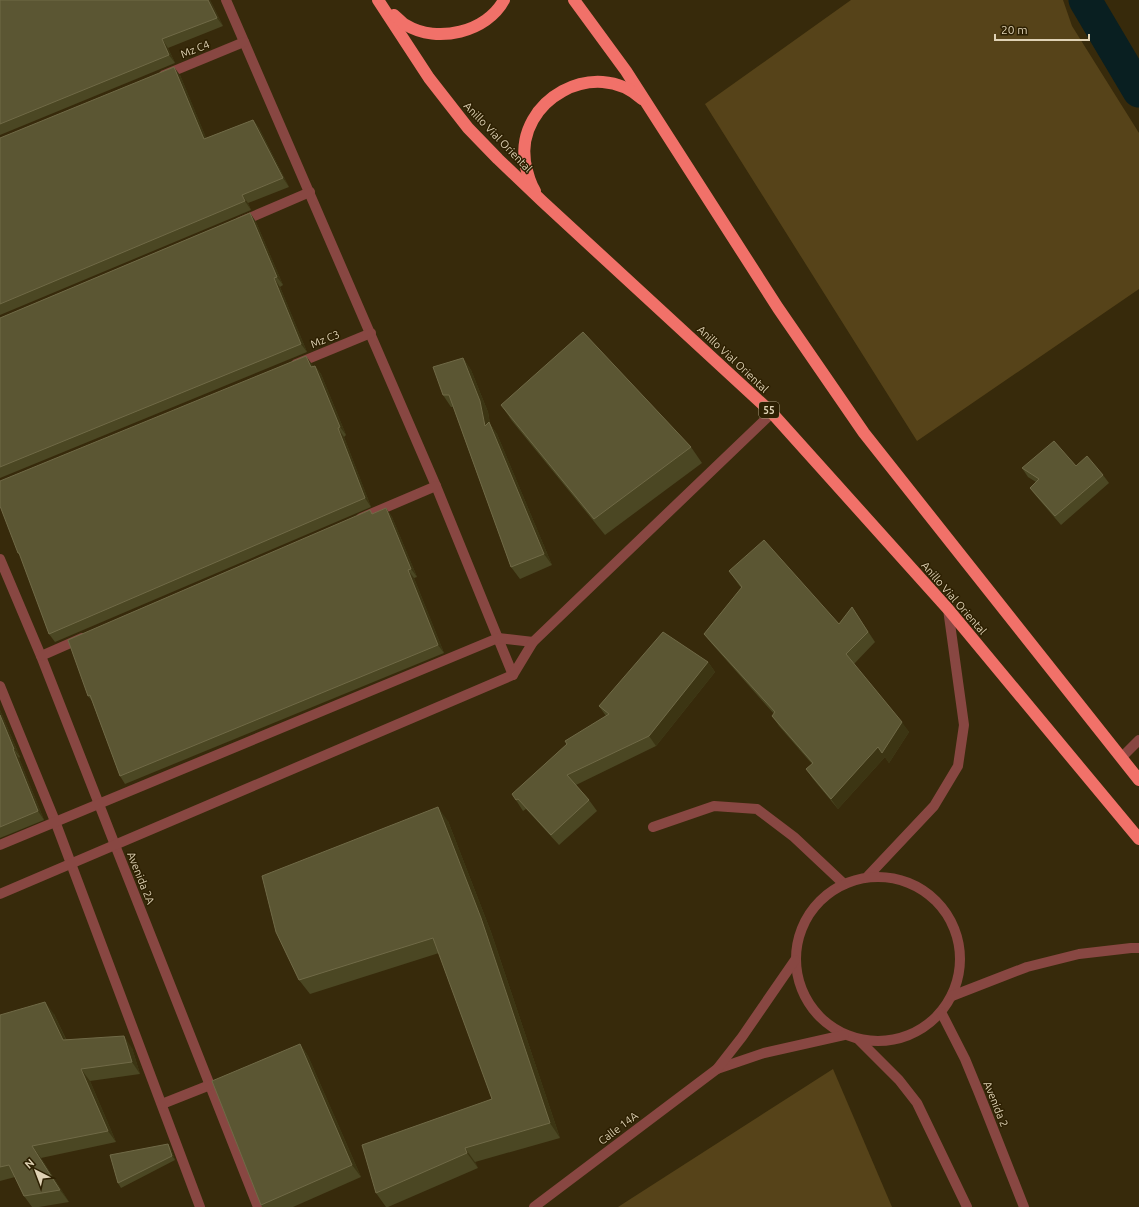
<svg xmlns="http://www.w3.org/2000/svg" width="1139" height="1207" font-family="Ubuntu,sans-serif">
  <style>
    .green { fill: #564319 }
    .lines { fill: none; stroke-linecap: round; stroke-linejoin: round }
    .canal { stroke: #091f21; stroke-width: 33 }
    .minor { stroke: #884742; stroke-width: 10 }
    .highway { stroke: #f17169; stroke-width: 12 }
    .wall { fill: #4b4723 }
    .shaded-wall { fill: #3c3513 }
    .building { fill: #5b5633; stroke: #706a47 }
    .labels { text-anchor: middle; stroke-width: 3; stroke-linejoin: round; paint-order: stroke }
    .shield { fill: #2d2002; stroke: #aa9d7f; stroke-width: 1 }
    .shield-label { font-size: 10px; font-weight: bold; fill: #dfd2b5 }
    .street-label { font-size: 11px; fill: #dfd2b5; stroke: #2d2002 }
  </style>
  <rect width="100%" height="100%" fill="#372a0b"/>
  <!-- green -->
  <g class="green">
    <polygon points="851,0 1063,0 1072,26 1139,133 1139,289 917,441 705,104"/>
    <polygon points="833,1069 892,1207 618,1207"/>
  </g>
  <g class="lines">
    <!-- canal -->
    <polyline class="canal" points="1085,0 1139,91"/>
    <!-- minor -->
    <g class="minor">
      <polyline points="226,0 436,486 513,675"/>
      <polyline points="164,75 244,42"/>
      <polyline points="240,222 310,192"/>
      <polyline points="296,364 371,333"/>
      <polyline points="361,518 436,486"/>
      <polyline points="0,559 41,656 115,845 258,1207"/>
      <polyline points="41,656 82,638"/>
      <polyline points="0,686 55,821 200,1207"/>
      <polyline points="1121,758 1139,740"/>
      <polyline points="653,827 714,806 757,809 794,837 844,884"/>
      <polyline points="0,845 498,638 533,642"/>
      <polyline points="868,876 934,806 958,766 964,725 948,609"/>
      <circle cx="878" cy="959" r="82"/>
      <polyline points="0,894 513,675 533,642 772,413"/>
      <polyline points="952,996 1027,967 1079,954 1131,948 1139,948"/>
      <polyline points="941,1012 965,1059 979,1093 1024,1207"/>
      <polyline points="859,1040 899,1080 917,1103 967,1207"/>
      <polyline points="717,1069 764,1053 844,1035"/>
      <polyline points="162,1104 210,1085"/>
      <polyline points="534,1207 717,1069 742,1037 795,960"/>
    </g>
    <!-- highway -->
    <g class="highway">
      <polyline points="378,0 429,78 468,128 498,159 542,201 772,413 948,609 1139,839"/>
      <polyline points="574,0 626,71 778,308 864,433 1139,780"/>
      <path d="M394,15c4,3 8,8 12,10 31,19 81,7 98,-25"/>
      <path d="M535,191c-6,-9 -8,-19 -10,-29 -9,-62 70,-106 117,-63"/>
    </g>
  </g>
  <!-- wall -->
  <g class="wall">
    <polygon points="0,0 210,0 223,26 168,48 175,63 0,135"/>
    <polygon points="180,75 206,138 253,120 259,128 289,187 248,203 251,210 0,315 0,138"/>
    <polygon points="250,213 256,222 283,285 280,287 307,352 0,478 0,318"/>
    <polygon points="463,358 471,370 488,412 490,424 497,434 552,565 520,579 511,567 453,407 451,407 443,395"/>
    <polygon points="312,364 313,367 315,366 321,374 346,435 344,437 371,507 55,642 49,634 21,557 18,553"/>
    <polygon points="501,405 691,447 702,463 605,535 512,421"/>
    <polygon points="1076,466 1103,475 1109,483 1061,525 1036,496 1030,488 1036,482 1028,477 1022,468"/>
    <polygon points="386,508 392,517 417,577 414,578 444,653 125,784 120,776 92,701 88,696"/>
    <polygon points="729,571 839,624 852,607 875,642 854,664 909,732 889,763 885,757 838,809 813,779 806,769 812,764 779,726 772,716 774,714 712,644 704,634 741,588"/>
    <polygon points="708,662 715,672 656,746 576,785 589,800 597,811 559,845 526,809 523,811 512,794 606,716 599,706"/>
    <polygon points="0,710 20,757 19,758 44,820 0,838"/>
    <polygon points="448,821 491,932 560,1138 475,1162 478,1168 388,1207 386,1207 376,1193 492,1099 439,953 310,994 299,980"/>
    <polygon points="54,1014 66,1039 132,1048 140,1074 90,1081 116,1142 41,1158 69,1202 39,1207 32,1207 24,1196 15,1177 0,1181 0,1015"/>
    <polygon points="300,1044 308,1056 361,1177 293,1207 262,1207 261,1205"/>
    <polygon points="168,1144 171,1149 175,1160 121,1188 118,1183"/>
  </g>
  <!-- shaded-wall -->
  <g class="shaded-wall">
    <polygon points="208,0 210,0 223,26 217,18"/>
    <polygon points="162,39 168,48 175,63 169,55"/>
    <polygon points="174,67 180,75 210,147 204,139"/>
    <polygon points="253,120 259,128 289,187 283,178"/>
    <polygon points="242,195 248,203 251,210 245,201"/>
    <polygon points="250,213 256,222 283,285 277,277"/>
    <polygon points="274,278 280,287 307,352 301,344"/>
    <polygon points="306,356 312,364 317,376 311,367"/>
    <polygon points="463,358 471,370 488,412 490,424 497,434 552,565 544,554 485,426"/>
    <polygon points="315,366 321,374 346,435 340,427"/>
    <polygon points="338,428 344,437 371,507 365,498"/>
    <polygon points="386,508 392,517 417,577 411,569"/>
    <polygon points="408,570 414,578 444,653 438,645"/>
    <polygon points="708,662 715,672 656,746 649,736"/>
    <polygon points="0,710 20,757 14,749 0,715"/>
    <polygon points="902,722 909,732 889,763 882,753"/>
    <polygon points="878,747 885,757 838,809 831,799"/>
    <polygon points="13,749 19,758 44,820 38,811"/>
    <polygon points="438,807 448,821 491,932 560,1138 550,1123"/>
    <polygon points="45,1002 54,1014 71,1051 63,1040"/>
    <polygon points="124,1036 132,1048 140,1074 132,1062"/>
    <polygon points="300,1044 308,1056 361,1177 352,1165"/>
    <polygon points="81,1069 90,1081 116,1142 108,1131"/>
    <polygon points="168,1144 171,1149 175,1160 172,1156"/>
    <polygon points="32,1146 41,1158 69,1202 60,1190"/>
    <polygon points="465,1148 475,1162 478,1168 467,1153"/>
  </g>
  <!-- building -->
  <g class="building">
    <polygon points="0,0 208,0 217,18 162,39 169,55 0,124"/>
    <polygon points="174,67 204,139 253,120 283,178 242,195 245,201 0,304 0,138"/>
    <polygon points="250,213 277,277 274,278 301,344 0,467 0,318"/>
    <polygon points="583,332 691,447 594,519 501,405"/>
    <polygon points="306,356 311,367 315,366 340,427 338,428 365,498 49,634 19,553 18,553 0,506 0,481"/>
    <polygon points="463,358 480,401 485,426 489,422 544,554 511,567 449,395 443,395 433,367"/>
    <polygon points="1054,441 1076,466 1087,456 1103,475 1055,516 1030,488 1039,479 1022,468"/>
    <polygon points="386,508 411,569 408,570 438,645 120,776 90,695 88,696 68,640 370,510 372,514"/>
    <polygon points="764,540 839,624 852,607 868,632 846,654 902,722 882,753 878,747 831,799 806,769 813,763 772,716 775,712 704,634 742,587 729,571"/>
    <polygon points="663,632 708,662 649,736 567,775 589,800 551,835 518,799 516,800 512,794 567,744 565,741 609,714 599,706"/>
    <polygon points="0,715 14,749 13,749 38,811 0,827"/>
    <polygon points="438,807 481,918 550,1123 465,1148 467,1153 376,1193 362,1145 492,1099 433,938 299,980 276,932 262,876"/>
    <polygon points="45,1002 63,1040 124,1036 132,1062 81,1069 108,1131 32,1146 60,1190 24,1196 9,1165 0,1167 0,1015"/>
    <polygon points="300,1044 352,1165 261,1205 212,1081"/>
    <polygon points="168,1144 172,1156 118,1183 110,1155"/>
  </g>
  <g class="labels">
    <!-- shield labels -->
    <rect class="shield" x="759" y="402" width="20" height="16" rx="3"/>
    <g class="shield-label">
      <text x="769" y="414">55</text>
    </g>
    <!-- street labels -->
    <g class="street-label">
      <text transform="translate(195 49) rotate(-22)" y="4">Mz C4</text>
      <text transform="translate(498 137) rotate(46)" y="4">Anillo Vial Oriental</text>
      <text transform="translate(325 339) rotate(-22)" y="4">Mz C3</text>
      <text transform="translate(733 359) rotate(43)" y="4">Anillo Vial Oriental</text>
      <text transform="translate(954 598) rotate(49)" y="4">Anillo Vial Oriental</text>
      <text transform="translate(141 878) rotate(68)" y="4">Avenida 2A</text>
      <text transform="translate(996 1104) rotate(68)" y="4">Avenida 2</text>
      <text transform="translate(618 1128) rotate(-37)" y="4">Calle 14A</text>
    </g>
  </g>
  <!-- north arrow -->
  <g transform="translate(36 1171) rotate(318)" stroke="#2d2002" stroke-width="3" paint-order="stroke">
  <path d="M0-3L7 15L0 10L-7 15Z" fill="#dfd2b5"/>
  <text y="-6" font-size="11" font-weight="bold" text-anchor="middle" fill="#dfd2b5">N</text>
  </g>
  <!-- scale -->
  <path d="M995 34v6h94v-6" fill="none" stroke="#dfd2b5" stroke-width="2"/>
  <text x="1001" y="34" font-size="12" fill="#dfd2b5" stroke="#2d2002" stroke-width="3" paint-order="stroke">20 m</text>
</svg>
